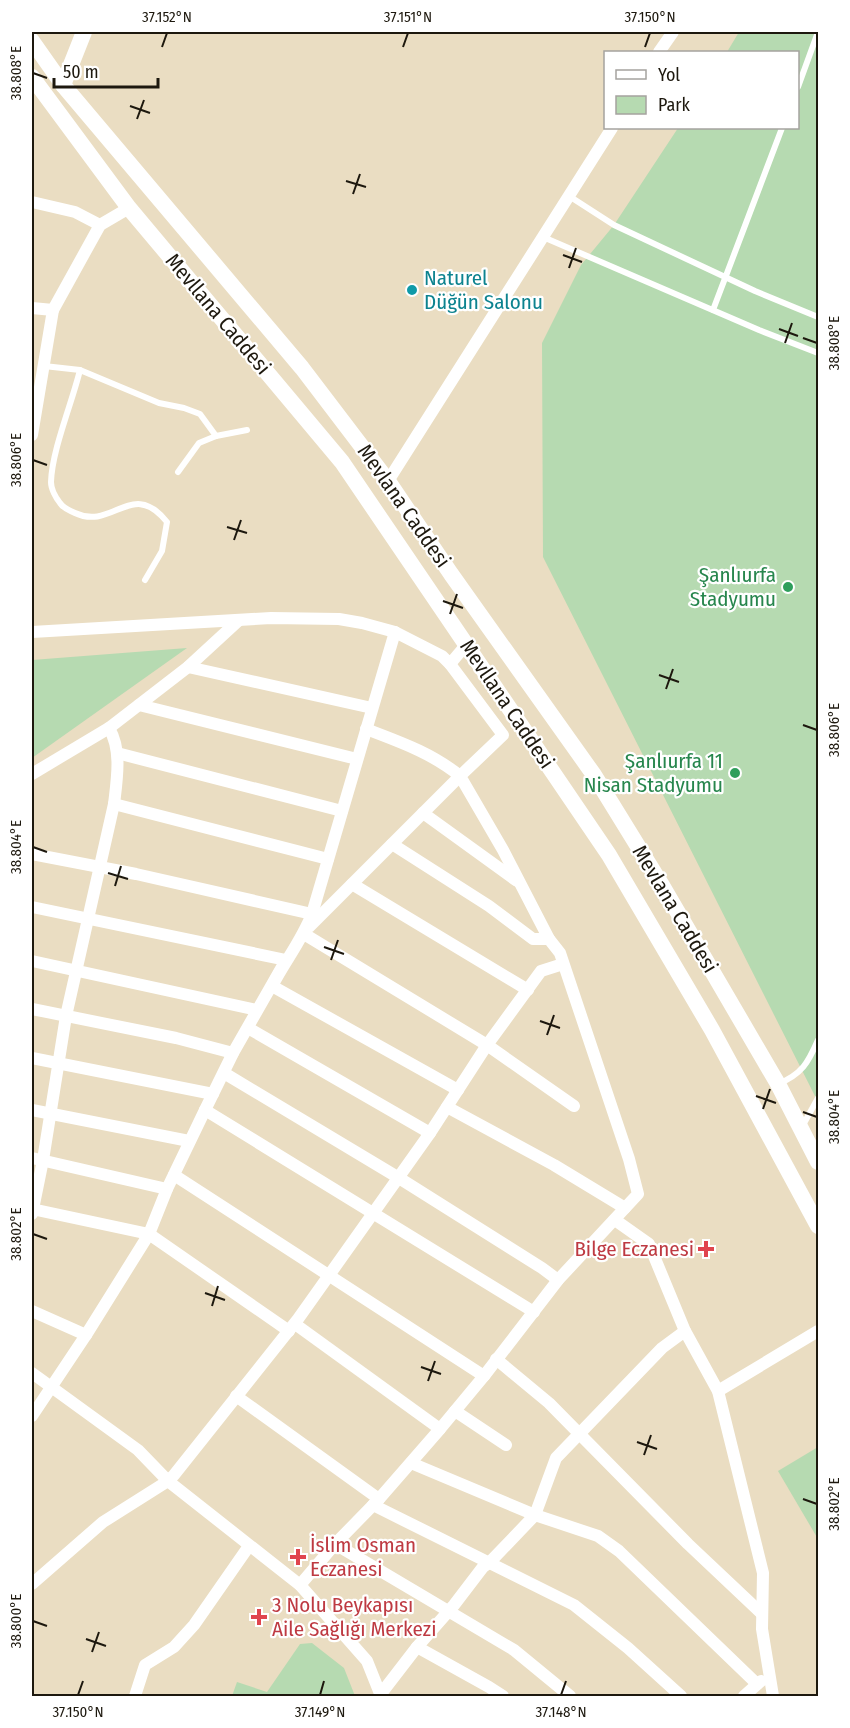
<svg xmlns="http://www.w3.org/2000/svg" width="850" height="1728" font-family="'Fira Sans Condensed',sans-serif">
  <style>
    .green { fill: #b6dab1 }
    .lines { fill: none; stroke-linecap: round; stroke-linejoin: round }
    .lane { stroke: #fff; stroke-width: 6 }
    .street { stroke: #fff; stroke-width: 12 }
    .secondary { stroke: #fff; stroke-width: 16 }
    .ticks { fill: none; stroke: #1d180e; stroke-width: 2 }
    .culture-dot { fill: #0f9aa8; stroke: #fff; stroke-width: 2 }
    .leisure-dot { fill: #2e9e5b; stroke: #fff; stroke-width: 2 }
    .health-dot { fill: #e0444e; stroke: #fff; stroke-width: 2 }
    .labels { text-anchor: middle; stroke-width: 4.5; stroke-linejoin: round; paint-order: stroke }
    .culture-label { font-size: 21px; fill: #0d838f; stroke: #fff; text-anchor: start }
    .street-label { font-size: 21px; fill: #1d180e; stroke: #fff }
    .leisure-label { font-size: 21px; fill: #27864d; stroke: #fff; text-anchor: end }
    .health-label { font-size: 21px; fill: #be3a42; stroke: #fff; text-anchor: start }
    .neatline { fill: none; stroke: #1d180e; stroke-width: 2 }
    .ticks-label { font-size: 15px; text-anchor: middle; fill: #1d180e }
  </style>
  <rect width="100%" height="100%" fill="#eaddc2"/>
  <!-- green -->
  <g class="green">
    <polygon points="739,32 818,32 818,1102 543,557 542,343 581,265 614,225 678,128 798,128 798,52 727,52"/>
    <polygon points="187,648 32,758 32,660"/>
    <polygon points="818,1447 818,1539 778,1471"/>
    <polygon points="312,1643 344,1668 355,1696 232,1696 237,1682 267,1692 300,1644"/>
  </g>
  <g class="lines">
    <!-- lane -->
    <g class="lane">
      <polyline points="798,87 818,32"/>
      <polyline points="569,196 614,225 755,291 818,317"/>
      <polyline points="543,237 759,330 818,353"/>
      <polyline points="713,310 782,128"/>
      <polyline points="44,366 80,370 159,403 184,408 200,414 216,436"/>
      <path d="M80,370c-8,33 -28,80 -29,112 0,7 5,16 9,21 4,6 9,7 15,10 38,18 57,-35 92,9l-5,29 -17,29"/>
      <polyline points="178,472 199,443 216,436 247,430"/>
      <path d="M778,1084c24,-10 30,-21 40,-44"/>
      <polyline points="803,1125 818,1098"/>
    </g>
    <!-- street -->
    <g class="street">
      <polyline points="659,52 673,32"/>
      <polyline points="32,202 75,212 100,225"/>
      <polyline points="32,308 53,310 100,225 129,208"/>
      <polyline points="32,435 53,310"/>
      <polyline points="388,481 612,128"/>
      <polyline points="32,632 271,618 339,619 362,623 395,632 442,656 450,664 466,645"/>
      <path d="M395,632l-83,282c-10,26 -27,47 -40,72l186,104"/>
      <polyline points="188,667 372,708"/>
      <polyline points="139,705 357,759"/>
      <polyline points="117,753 342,811"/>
      <polyline points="32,774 109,728 188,667 238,621"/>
      <polyline points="114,804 328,859"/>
      <polyline points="423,813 517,881"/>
      <polyline points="392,844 489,906 533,939 549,939"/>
      <polyline points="32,854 136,874 312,914"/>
      <polyline points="352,884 528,990"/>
      <polyline points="32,907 286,960 233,1053 205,1110 167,1189 149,1234 86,1335 32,1416"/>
      <path d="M309,927l151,-151c-28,-23 -60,-34 -94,-47"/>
      <polyline points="304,934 487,1045 574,1106"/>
      <polyline points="32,961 257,1010"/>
      <polyline points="32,1009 176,1038 233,1053"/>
      <polyline points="248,1028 430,1133"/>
      <polyline points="32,1058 213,1094"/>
      <polyline points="224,1073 399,1178 542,1268 558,1280"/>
      <polyline points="447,1107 554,1165 625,1208"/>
      <polyline points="32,1110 189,1141"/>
      <polyline points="205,1110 534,1312"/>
      <polyline points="32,1158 167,1189"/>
      <polyline points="174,1175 484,1376"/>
      <polyline points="32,1209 149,1234 289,1331"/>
      <path d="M32,1214l11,-54 23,-144 48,-212c3,-25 8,-54 -5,-76"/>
      <polyline points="615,1220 649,1244 685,1331 718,1391 763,1573 762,1629 773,1696"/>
      <polyline points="32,1311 86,1335"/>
      <polyline points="295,1324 440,1429"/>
      <polyline points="496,1359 549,1403 688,1544 761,1613"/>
      <polyline points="32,1373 138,1450 168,1481 300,1585 367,1661 381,1696"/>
      <polyline points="718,1391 818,1331"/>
      <polyline points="236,1396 379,1499"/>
      <polyline points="455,1411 506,1445"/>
      <polyline points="411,1463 535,1515 598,1536 619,1551 757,1684"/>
      <polyline points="373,1505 574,1605 628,1648 681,1696"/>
      <polyline points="335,1544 514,1650 570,1696"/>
      <polyline points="32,1584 103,1522 168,1481 174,1475 298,1319 430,1133 487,1045 541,971 563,964"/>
      <polyline points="300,1585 335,1544 379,1499 440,1429 484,1376 558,1280 638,1194 629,1159 560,953 549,939 503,850 460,776 503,735 450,664"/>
      <polyline points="417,1647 489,1687 503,1696"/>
      <polyline points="380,1695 417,1647 454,1605 483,1567 490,1562 535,1515 556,1458 662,1348 685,1331"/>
      <polyline points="135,1696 145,1665 174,1647 194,1625 249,1546"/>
      <polyline points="744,1696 761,1681"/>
    </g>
    <!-- secondary -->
    <g class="secondary">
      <polyline points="32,41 63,85 302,368 388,481 451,574 594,775 663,887 778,1084 818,1162"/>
      <polyline points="32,77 129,208 342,462 609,855 712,1030 818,1226"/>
      <polyline points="63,85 84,32"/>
    </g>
  </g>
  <!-- ticks -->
  <path class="ticks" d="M162,47l5,-14M403,47l5,-14M645,47l5,-14M33,73l14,5M130,106l20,7M137,119l7,-19M346,181l20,6M353,194l7,-20M563,255l19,7M569,268l7,-20M779,329l19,7M803,338l14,5M785,343l7,-20M33,460l14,5M227,527l20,6M234,540l7,-20M443,601l20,7M450,614l7,-20M659,675l20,7M666,689l7,-20M803,725l14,5M33,847l14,5M108,873l20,6M115,886l6,-20M324,947l20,7M331,960l7,-20M540,1021l20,7M547,1035l7,-20M756,1096l20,7M763,1109l7,-20M803,1112l14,5M33,1234l14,5M205,1293l20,7M212,1306l6,-20M421,1367l20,7M428,1381l7,-20M637,1442l20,7M644,1455l7,-20M803,1499l14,5M33,1621l14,5M86,1639l20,7M92,1652l7,-20M78,1695l5,-14M320,1695l4,-14M561,1695l5,-14"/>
  <!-- markers -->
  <circle class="culture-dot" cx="412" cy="290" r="6"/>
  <g class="leisure-dot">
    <circle cx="788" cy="587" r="6"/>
    <circle cx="735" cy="773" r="6"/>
  </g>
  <g class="health-dot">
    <path d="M703 1240h6v6h6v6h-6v6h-6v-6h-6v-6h6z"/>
    <path d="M295 1548h6v6h6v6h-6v6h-6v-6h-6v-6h6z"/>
    <path d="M256 1608h6v6h6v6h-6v6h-6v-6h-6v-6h6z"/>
  </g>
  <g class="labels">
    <!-- culture labels -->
    <g class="culture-label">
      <text x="424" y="285">Naturel<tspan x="424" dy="24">Düğün Salonu</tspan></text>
    </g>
    <!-- street labels -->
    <g class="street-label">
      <text transform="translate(218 314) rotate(50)" y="7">Mevllana Caddesi</text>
      <text transform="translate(404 506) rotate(55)" y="7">Mevlana Caddesi</text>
      <text transform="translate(507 704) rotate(56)" y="7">Mevllana Caddesi</text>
      <text transform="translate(675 909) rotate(59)" y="7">Mevlana Caddesi</text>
    </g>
    <!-- leisure labels -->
    <g class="leisure-label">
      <text x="776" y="582">Şanlıurfa<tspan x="776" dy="24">Stadyumu</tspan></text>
      <text x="723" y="768">Şanlıurfa 11<tspan x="723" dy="24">Nisan Stadyumu</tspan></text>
    </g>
    <!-- health labels -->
    <g class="health-label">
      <text x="694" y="1256" text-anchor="end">Bilge Eczanesi</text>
      <text x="310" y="1552">İslim Osman<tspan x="310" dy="24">Eczanesi</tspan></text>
      <text x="272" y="1612">3 Nolu Beykapısı<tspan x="272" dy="24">Aile Sağlığı Merkezi</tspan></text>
    </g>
  </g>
  <!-- border -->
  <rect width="850" height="1728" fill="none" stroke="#ffffff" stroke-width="66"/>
  <!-- legend -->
  <rect x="604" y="51" width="195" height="78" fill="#ffffff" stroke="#a5a39f" stroke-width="1.5"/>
  <rect x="616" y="70" width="30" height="9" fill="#ffffff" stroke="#a5a39f" stroke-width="1.5"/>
  <text x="658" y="81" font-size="18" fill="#1d180e">Yol</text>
  <rect x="616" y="96" width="30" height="18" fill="#b6dab1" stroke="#a5a39f" stroke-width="1.5"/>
  <text x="658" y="111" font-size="18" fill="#1d180e">Park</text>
  <!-- scale -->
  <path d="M54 78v9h104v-9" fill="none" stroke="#1d180e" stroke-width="3"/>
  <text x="63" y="78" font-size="18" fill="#1d180e" stroke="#ffffff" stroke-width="4.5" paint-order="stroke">50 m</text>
  <rect x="33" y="33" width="784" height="1662" class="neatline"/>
  <g class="ticks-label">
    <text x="167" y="22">37.152°N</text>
    <text x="408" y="22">37.151°N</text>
    <text x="650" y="22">37.150°N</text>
    <text transform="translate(16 73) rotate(-90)" y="5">38.808°E</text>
    <text transform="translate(834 343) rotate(-90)" y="5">38.808°E</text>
    <text transform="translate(16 460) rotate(-90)" y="5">38.806°E</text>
    <text transform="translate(834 730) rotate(-90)" y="5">38.806°E</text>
    <text transform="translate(16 847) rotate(-90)" y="5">38.804°E</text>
    <text transform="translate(834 1117) rotate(-90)" y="5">38.804°E</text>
    <text transform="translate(16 1234) rotate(-90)" y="5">38.802°E</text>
    <text transform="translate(834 1504) rotate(-90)" y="5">38.802°E</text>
    <text transform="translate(16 1621) rotate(-90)" y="5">38.800°E</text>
    <text x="78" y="1717">37.150°N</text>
    <text x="320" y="1717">37.149°N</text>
    <text x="561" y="1717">37.148°N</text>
  </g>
</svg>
